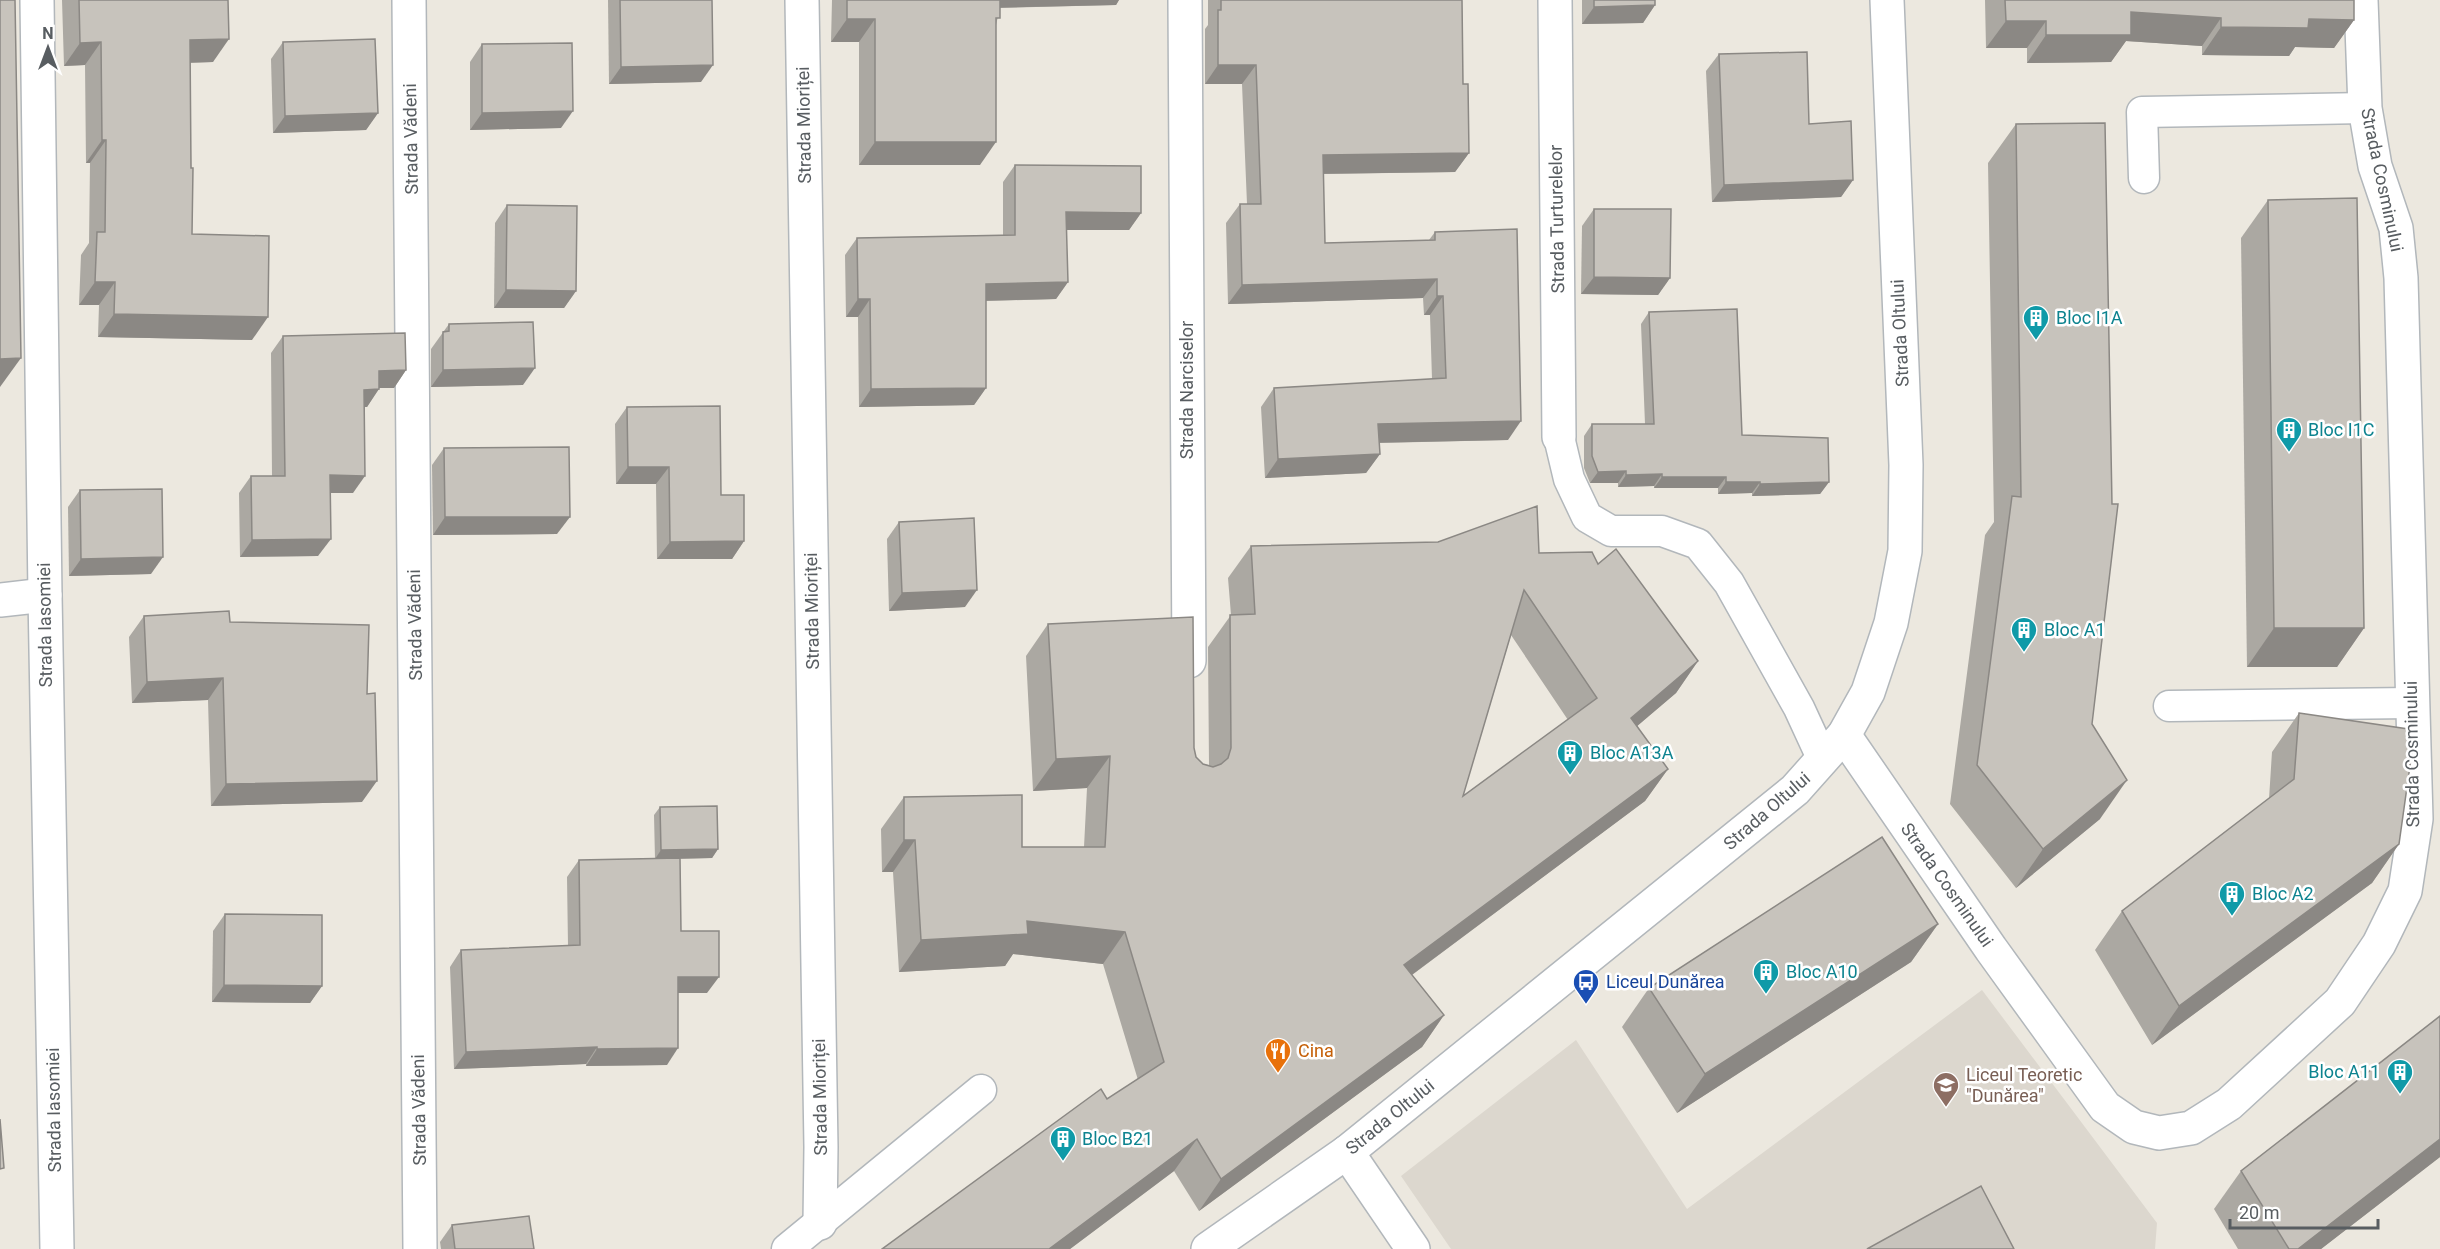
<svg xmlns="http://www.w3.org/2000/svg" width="2440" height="1249" font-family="Roboto,sans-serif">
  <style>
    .education { fill: #dcd7ce }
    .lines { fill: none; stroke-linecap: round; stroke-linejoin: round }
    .service-casing { stroke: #b2b7bb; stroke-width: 33 }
    .minor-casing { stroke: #b2b7bb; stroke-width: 36 }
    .tertiary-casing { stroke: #b2b7bb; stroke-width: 36 }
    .service { stroke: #fff; stroke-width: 30 }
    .minor { stroke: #fff; stroke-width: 33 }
    .tertiary { stroke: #fff; stroke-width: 33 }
    .wall { fill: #aba8a2; fill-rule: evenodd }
    .shaded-wall { fill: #8b8884 }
    .building { fill: #c7c3bc; stroke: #8b8884; stroke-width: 1.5; fill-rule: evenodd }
    .labels { text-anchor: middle; stroke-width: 5; stroke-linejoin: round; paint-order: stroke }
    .street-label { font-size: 18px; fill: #585d61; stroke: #fff }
    .culture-label { font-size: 18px; fill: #0d838f; stroke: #fff; text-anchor: start }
    .transit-label { font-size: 18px; fill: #164399; stroke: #fff; text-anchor: start }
    .food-label { font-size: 18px; fill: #c56008; stroke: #fff; text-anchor: start }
    .education-label { font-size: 18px; fill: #785e54; stroke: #fff; text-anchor: start }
  </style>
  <rect width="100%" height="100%" fill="#ece8df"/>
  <!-- education -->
  <polygon class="education" points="1982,990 2157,1223 2155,1249 1451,1249 1401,1176 1576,1040 1687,1209"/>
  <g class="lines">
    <!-- service casing -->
    <g class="service-casing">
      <g id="service">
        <polyline points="2144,178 2142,112 2365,108"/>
        <polyline points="1559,437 1569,479 1587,517 1611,531 1662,531 1698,544 1729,583 1799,708 1823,760"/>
        <polyline points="2169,706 2411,703"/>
        <polyline points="787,1249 981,1090"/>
      </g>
    </g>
    <!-- minor casing -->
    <g class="minor-casing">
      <g id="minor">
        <polyline points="37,0 45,595 57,1249"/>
        <polyline points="409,0 420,1249"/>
        <polyline points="802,0 821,1147 820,1223"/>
        <polyline points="1185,0 1189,661"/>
        <polyline points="1555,0 1559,437"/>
        <polyline points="0,600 45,595"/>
        <polyline points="1844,735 1991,949 2105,1107 2134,1127 2159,1133 2191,1128 2229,1104 2340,1002 2379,944 2405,891 2416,819 2401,278 2396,228 2375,166 2365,108 2361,0"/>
        <polyline points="1347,1152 1413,1249"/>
      </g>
    </g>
    <!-- tertiary casing -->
    <g class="tertiary-casing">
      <polyline id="tertiary" points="1208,1249 1347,1152 1795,790 1844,735 1868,692 1891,623 1905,551 1906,465 1887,0"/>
    </g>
    <!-- service -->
    <use href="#service" class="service"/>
    <!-- minor -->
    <use href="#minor" class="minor"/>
    <!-- tertiary -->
    <use href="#tertiary" class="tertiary"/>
  </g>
  <!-- wall -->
  <g class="wall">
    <polygon points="62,0 228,0 213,62 190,63 192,234 252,340 98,337 99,305 79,305 81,255 89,243 90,163 86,163 85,65 64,66"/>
    <polygon points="608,0 712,0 701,82 609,84"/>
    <polygon points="832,0 1119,0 1116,5 1000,8 996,25 980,165 859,165 859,42 831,42"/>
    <polygon points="1208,0 1462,0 1463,84 1469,153 1455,172 1323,174 1325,243 1429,240 1435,232 1508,440 1379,443 1380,454 1366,473 1265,478 1261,407 1274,388 1432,379 1430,315 1424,315 1423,298 1228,304 1226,223 1240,204 1247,204 1242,84 1205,84 1205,29 1208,25"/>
    <polygon points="1582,0 1655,0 1655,5 1643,23 1582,24"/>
    <polygon points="1985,0 2354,0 2354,20 2334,48 2295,47 2289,56 2202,55 2202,46 2126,41 2111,62 2027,63 2027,48 1986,48"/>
    <polygon points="283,42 378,113 366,130 273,133 271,59"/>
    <polygon points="482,44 561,128 470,130 470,62"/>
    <polygon points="1719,54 1809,124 1853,180 1841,197 1712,202 1706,71"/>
    <polygon points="2016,124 2092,724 2100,819 2016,888 1950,804 1985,535 1994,522 1988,163"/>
    <polygon points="1015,165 1141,213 1129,230 1066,230 1068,282 1056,299 986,301 986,388 974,405 859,407 858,317 846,317 845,255 857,238 1003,235 1003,182"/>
    <polygon points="2268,200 2364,628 2337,667 2247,667 2241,238"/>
    <polygon points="507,205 576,291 564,308 494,308 495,223"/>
    <polygon points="1594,209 1670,278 1658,295 1581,294 1582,226"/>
    <polygon points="1649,312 1742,435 1829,482 1820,494 1752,496 1752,493 1718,494 1718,488 1654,488 1654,486 1618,487 1618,483 1590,483 1584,468 1584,436 1592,424 1645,424 1641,324"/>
    <polygon points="449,324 523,385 431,387 431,349"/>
    <polygon points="283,336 406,370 394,388 379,388 367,407 365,407 353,493 330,493 318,556 240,557 239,493 251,476 272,476 271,353"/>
    <polygon points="627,407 721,495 744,541 732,559 657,559 656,484 616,484 615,424"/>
    <polygon points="444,448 557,534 433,535 432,465"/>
    <polygon points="80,490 151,574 69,576 68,507"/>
    <polygon points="899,522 965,607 889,611 887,539"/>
    <path d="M1251,546l288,7 59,11 100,97 -22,32 -39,33 31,43 -23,32 -233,174 32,40 -22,32 -223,164 -25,-40 -104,78h-188l256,-169 -35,-116 -90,-10 -8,12 -106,6 -6,-100h-11l-1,-43 23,-32 118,50h62l3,-59 -54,3 -7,-135 22,-32 146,124 2,9 7,7 6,1 -1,-118 23,-32 -3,-37zM1511,635l57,85 -105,76z"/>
    <polygon points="144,616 230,622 362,802 211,806 208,700 132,703 129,637"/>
    <polygon points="2299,713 2399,844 2372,883 2152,1045 2095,950 2122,911 2269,799 2272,752"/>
    <polygon points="660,807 718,849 712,858 680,859 681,931 707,993 678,993 667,1065 586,1066 586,1064 454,1069 450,967 461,950 568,946 567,877 579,860 655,859 654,815"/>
    <polygon points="225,914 322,986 310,1003 212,1002 213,931"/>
    <polygon points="1938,924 1911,962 1677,1113 1622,1027 1649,988"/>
    <polygon points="2440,1016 2440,1157 2321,1249 2238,1249 2214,1209 2241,1171"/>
    <polygon points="452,1225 534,1249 441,1249 440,1242"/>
  </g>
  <!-- shaded-wall -->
  <g class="shaded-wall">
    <polygon points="990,0 1119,0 1116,5 984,8"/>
    <polygon points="1655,5 1643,23 1582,24 1594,7"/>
    <polygon points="2131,12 2221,18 2202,46 2126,41 2111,62 2027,63 2046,35"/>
    <polygon points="847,19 875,19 859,42 831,42"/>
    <polygon points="2309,19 2354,20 2334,48 2295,47 2289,56 2202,55 2221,27"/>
    <polygon points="2006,21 2046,21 2027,48 1986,48"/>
    <polygon points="229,39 213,62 174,63 190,40"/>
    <polygon points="101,42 85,65 64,66 80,43"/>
    <polygon points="713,65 701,82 609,84 621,67"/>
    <polygon points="1218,65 1256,65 1242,84 1205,84"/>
    <polygon points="573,111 561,128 470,130 482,113"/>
    <polygon points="378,113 366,130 273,133 285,116"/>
    <polygon points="102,140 106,140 90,163 86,163"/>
    <polygon points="875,142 996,142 980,165 859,165"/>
    <polygon points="1469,153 1455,172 1309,174 1323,155"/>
    <polygon points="1853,180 1841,197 1712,202 1724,185"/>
    <polygon points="1066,212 1141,213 1129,230 1054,230"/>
    <polygon points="1594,277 1670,278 1658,295 1581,294"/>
    <polygon points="1437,279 1423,298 1228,304 1242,285"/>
    <polygon points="95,282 115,282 99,305 79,305"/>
    <polygon points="1068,282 1056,299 973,301 986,284"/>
    <polygon points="506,290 576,291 564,308 494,308"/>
    <polygon points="1437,296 1443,296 1430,315 1424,315"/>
    <polygon points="858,299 870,299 858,317 846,317"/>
    <polygon points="114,314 268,317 252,340 98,337"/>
    <polygon points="21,358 0,387 0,359"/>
    <polygon points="535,368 523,385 431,387 443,370"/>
    <polygon points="406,370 394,388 367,388 379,371"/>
    <polygon points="986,388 974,405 859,407 871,389"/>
    <polygon points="379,389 367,407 352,407 364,390"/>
    <polygon points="1521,421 1508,440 1365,443 1378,424"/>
    <polygon points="1380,454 1366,473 1265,478 1278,459"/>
    <polygon points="628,467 669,467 656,484 616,484"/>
    <polygon points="1626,471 1618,483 1590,483 1598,472"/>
    <polygon points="1662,474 1654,486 1618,487 1626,475"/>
    <polygon points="330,475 365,476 353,493 318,493"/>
    <polygon points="1662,477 1726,477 1718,488 1654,488"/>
    <polygon points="1726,482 1760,482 1752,493 1718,494"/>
    <polygon points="1829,482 1820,494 1752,496 1760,484"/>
    <polygon points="445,517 570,517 557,534 433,535"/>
    <polygon points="331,539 318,556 240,557 252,540"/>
    <polygon points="744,541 732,559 657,559 670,542"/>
    <polygon points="163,557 151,574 69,576 81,559"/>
    <polygon points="977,590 965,607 889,611 902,593"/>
    <polygon points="2274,628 2364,628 2337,667 2247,667"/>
    <polygon points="1698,661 1676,693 1609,750 1631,718"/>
    <polygon points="223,678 208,700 132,703 147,682"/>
    <polygon points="1110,756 1087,788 1033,791 1056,759"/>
    <polygon points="1668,769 1645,801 1382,997 1404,965"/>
    <polygon points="2127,780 2100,819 2016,888 2043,849"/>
    <polygon points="377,781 362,802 211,806 226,784"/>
    <polygon points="904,840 915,840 893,872 882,872"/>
    <polygon points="2399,844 2372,883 2152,1045 2179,1006"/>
    <polygon points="718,849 712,858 655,859 661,850"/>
    <polygon points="1027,921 1125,932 1103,964 1013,954 1005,966 899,972 921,940"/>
    <polygon points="1938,924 1911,962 1677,1113 1705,1074"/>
    <polygon points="678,977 719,977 707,993 666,993"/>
    <polygon points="224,985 322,986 310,1003 212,1002"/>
    <polygon points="1444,1015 1422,1047 1199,1211 1221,1179"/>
    <polygon points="597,1047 586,1064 454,1069 466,1052"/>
    <polygon points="678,1048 667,1065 586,1066 597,1049"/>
    <polygon points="1197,1139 1174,1171 1070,1249 1049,1249"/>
    <polygon points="2440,1139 2440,1157 2321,1249 2298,1249"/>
  </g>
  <!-- building -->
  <g class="building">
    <polygon points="0,0 15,0 21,358 0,359"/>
    <polygon points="79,0 228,0 229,39 190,40 191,168 193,168 192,234 269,236 268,317 114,314 115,282 95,282 97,232 105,232 106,140 102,140 101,42 80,43"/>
    <polygon points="620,0 712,0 713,65 621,67"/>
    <polygon points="847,0 1000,0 1000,18 996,18 996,142 875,142 875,19 847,19"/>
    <polygon points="1221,0 1462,0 1463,84 1468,84 1469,153 1323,155 1325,243 1435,240 1435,232 1517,229 1521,421 1378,424 1380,454 1278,459 1274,388 1446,378 1443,296 1437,296 1437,279 1242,285 1240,204 1261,204 1256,65 1218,65 1218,10 1221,10"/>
    <polygon points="1594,0 1655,0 1655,5 1594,7"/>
    <polygon points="2005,0 2354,0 2354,20 2309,19 2308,28 2221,27 2221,18 2131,12 2131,35 2046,35 2046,21 2006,21"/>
    <polygon points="375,39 378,113 285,116 283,42"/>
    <polygon points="572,43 573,111 482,113 482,44"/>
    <polygon points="1807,52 1809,124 1851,121 1853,180 1724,185 1719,54"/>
    <polygon points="2105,123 2112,504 2118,504 2092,724 2127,780 2043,849 1977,765 2012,496 2021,497 2016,124"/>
    <polygon points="1015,165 1141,166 1141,213 1066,212 1068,282 986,284 986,388 871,389 870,299 858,299 857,238 1015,235"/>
    <polygon points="2357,198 2364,628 2274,628 2268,200"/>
    <polygon points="507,205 577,206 576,291 506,290"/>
    <polygon points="1594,209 1671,209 1670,278 1594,277"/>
    <polygon points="1737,309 1742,435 1828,438 1829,482 1760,484 1760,482 1726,482 1726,477 1662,477 1662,474 1626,475 1626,471 1598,472 1592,456 1592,424 1654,424 1649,312"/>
    <polygon points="533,322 535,368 443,370 443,332 449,331 449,324"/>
    <polygon points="405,333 406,370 379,371 379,389 364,390 365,476 330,475 331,539 252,540 251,476 285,476 283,336"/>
    <polygon points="720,406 721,495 744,495 744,541 670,542 669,467 628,467 627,407"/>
    <polygon points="569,447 570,517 445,517 444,448"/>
    <polygon points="162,489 163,557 81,559 80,490"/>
    <path d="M1537,506l2,47 53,-1 6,12 18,-15 82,112 -67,57 37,51 -264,196 40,50 -223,164 -24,-40 -148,110h-167l219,-160 6,10 57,-37 -39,-130 -98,-11 1,13 -107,6 -6,-100h-11v-43l118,-2v52h83l5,-91 -54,3 -8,-135 145,-7 1,131 2,9 7,7 10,3 8,-3 7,-6 3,-10 -1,-133 25,-1 -4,-68 187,-4zM1524,590l73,108 -134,98z"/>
    <polygon points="974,518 977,590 902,593 899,522"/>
    <polygon points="229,611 230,622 369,625 367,694 375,693 377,781 226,784 223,678 147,682 144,616"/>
    <polygon points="2299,713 2415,730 2399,844 2179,1006 2122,911 2294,779"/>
    <polygon points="717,806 718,849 661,850 660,807"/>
    <polygon points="1882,837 1938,924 1705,1074 1649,988"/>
    <polygon points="680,858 681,931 719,931 719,977 678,977 678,1048 597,1049 597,1047 466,1052 461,950 580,945 579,860"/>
    <polygon points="225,914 322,915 322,986 224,985"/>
    <polygon points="2440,1016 2440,1139 2298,1249 2289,1249 2241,1171"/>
    <polygon points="0,1119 4,1168 0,1169"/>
    <polygon points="1981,1186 2014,1249 1867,1249"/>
    <polygon points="529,1216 534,1249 455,1249 452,1225"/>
  </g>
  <!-- icons -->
  <defs>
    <g id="building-pin" transform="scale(1.35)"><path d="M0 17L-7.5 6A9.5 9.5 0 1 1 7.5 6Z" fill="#0f9aa8" stroke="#fff"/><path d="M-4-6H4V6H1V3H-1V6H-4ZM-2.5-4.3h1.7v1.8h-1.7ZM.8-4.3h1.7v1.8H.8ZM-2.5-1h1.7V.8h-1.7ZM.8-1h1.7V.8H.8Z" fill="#fff"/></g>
    <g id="bus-pin" transform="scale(1.35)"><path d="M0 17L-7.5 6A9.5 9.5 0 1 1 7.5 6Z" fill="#1a4fb4" stroke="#fff"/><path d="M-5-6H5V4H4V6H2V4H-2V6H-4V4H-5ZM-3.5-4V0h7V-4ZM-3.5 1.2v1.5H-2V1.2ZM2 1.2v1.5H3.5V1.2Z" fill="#fff"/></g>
    <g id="restaurant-pin" transform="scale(1.35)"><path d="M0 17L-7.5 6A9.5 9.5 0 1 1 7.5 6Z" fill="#e8710a" stroke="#fff"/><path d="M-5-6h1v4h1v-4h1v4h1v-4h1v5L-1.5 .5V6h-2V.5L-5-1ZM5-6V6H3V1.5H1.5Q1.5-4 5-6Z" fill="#fff"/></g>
    <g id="school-pin" transform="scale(1.35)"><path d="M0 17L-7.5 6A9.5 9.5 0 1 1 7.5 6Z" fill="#8d6e63" stroke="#fff"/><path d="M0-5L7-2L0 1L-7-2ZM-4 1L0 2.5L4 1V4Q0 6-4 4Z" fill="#fff"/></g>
  </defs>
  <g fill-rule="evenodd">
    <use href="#building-pin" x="2036" y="318"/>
    <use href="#building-pin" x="2289" y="430"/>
    <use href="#building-pin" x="2024" y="630"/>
    <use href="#building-pin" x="1570" y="753"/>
    <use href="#building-pin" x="2232" y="894"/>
    <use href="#building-pin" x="1766" y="972"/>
    <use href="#bus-pin" x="1586" y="982"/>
    <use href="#restaurant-pin" x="1278" y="1051"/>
    <use href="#building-pin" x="2400" y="1072"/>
    <use href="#school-pin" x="1946" y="1085"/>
    <use href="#building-pin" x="1063" y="1139"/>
  </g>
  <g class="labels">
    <!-- street labels -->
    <g class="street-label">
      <text transform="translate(804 125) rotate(-91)" y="6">Strada Mioriței</text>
      <text transform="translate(411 139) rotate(-91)" y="6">Strada Vădeni</text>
      <text transform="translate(2382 180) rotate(78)" y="6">Strada Cosminului</text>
      <text transform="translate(1557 219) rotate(-91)" y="6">Strada Turturelelor</text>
      <text transform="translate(1900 333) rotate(-93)" y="6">Strada Oltului</text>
      <text transform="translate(1187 390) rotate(-90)" y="6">Strada Narciselor</text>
      <text transform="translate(812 611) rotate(-91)" y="6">Strada Mioriței</text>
      <text transform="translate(45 625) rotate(-91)" y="6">Strada Iasomiei</text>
      <text transform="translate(415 625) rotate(-91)" y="6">Strada Vădeni</text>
      <text transform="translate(2412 754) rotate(-91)" y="6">Strada Cosminului</text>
      <text transform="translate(1767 811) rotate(-41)" y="6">Strada Oltului</text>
      <text transform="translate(1947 885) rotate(55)" y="6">Strada Cosminului</text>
      <text transform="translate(820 1097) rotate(-91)" y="6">Strada Mioriței</text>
      <text transform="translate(54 1110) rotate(-91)" y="6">Strada Iasomiei</text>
      <text transform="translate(419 1110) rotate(-91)" y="6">Strada Vădeni</text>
      <text transform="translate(1390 1117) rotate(-39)" y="6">Strada Oltului</text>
    </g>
    <!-- culture labels -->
    <g class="culture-label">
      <text x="2056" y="324">Bloc I1A</text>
      <text x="2308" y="436">Bloc I1C</text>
      <text x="2044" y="636">Bloc A1</text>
      <text x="1590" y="759">Bloc A13A</text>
      <text x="2252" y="900">Bloc A2</text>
      <text x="1786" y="978">Bloc A10</text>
      <text x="2380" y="1078" text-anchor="end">Bloc A11</text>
      <text x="1082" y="1145">Bloc B21</text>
    </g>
    <!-- transit labels -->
    <g class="transit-label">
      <text x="1606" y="988">Liceul Dunărea</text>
    </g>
    <!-- food labels -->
    <g class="food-label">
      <text x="1298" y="1057">Cina</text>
    </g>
    <!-- education labels -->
    <g class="education-label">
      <text x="1966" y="1081">Liceul Teoretic<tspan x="1966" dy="21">"Dunărea"</tspan></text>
    </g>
  </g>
  <!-- north arrow -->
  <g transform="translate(48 48)" stroke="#ffffff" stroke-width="4.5" paint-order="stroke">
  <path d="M0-4.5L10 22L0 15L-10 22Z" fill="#585d61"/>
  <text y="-9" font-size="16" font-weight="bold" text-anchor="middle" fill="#585d61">N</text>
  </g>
  <!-- scale -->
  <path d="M2230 1219v9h148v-9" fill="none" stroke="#585d61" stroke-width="3"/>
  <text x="2239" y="1219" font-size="18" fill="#585d61" stroke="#ffffff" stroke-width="4.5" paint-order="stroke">20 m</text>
</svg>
